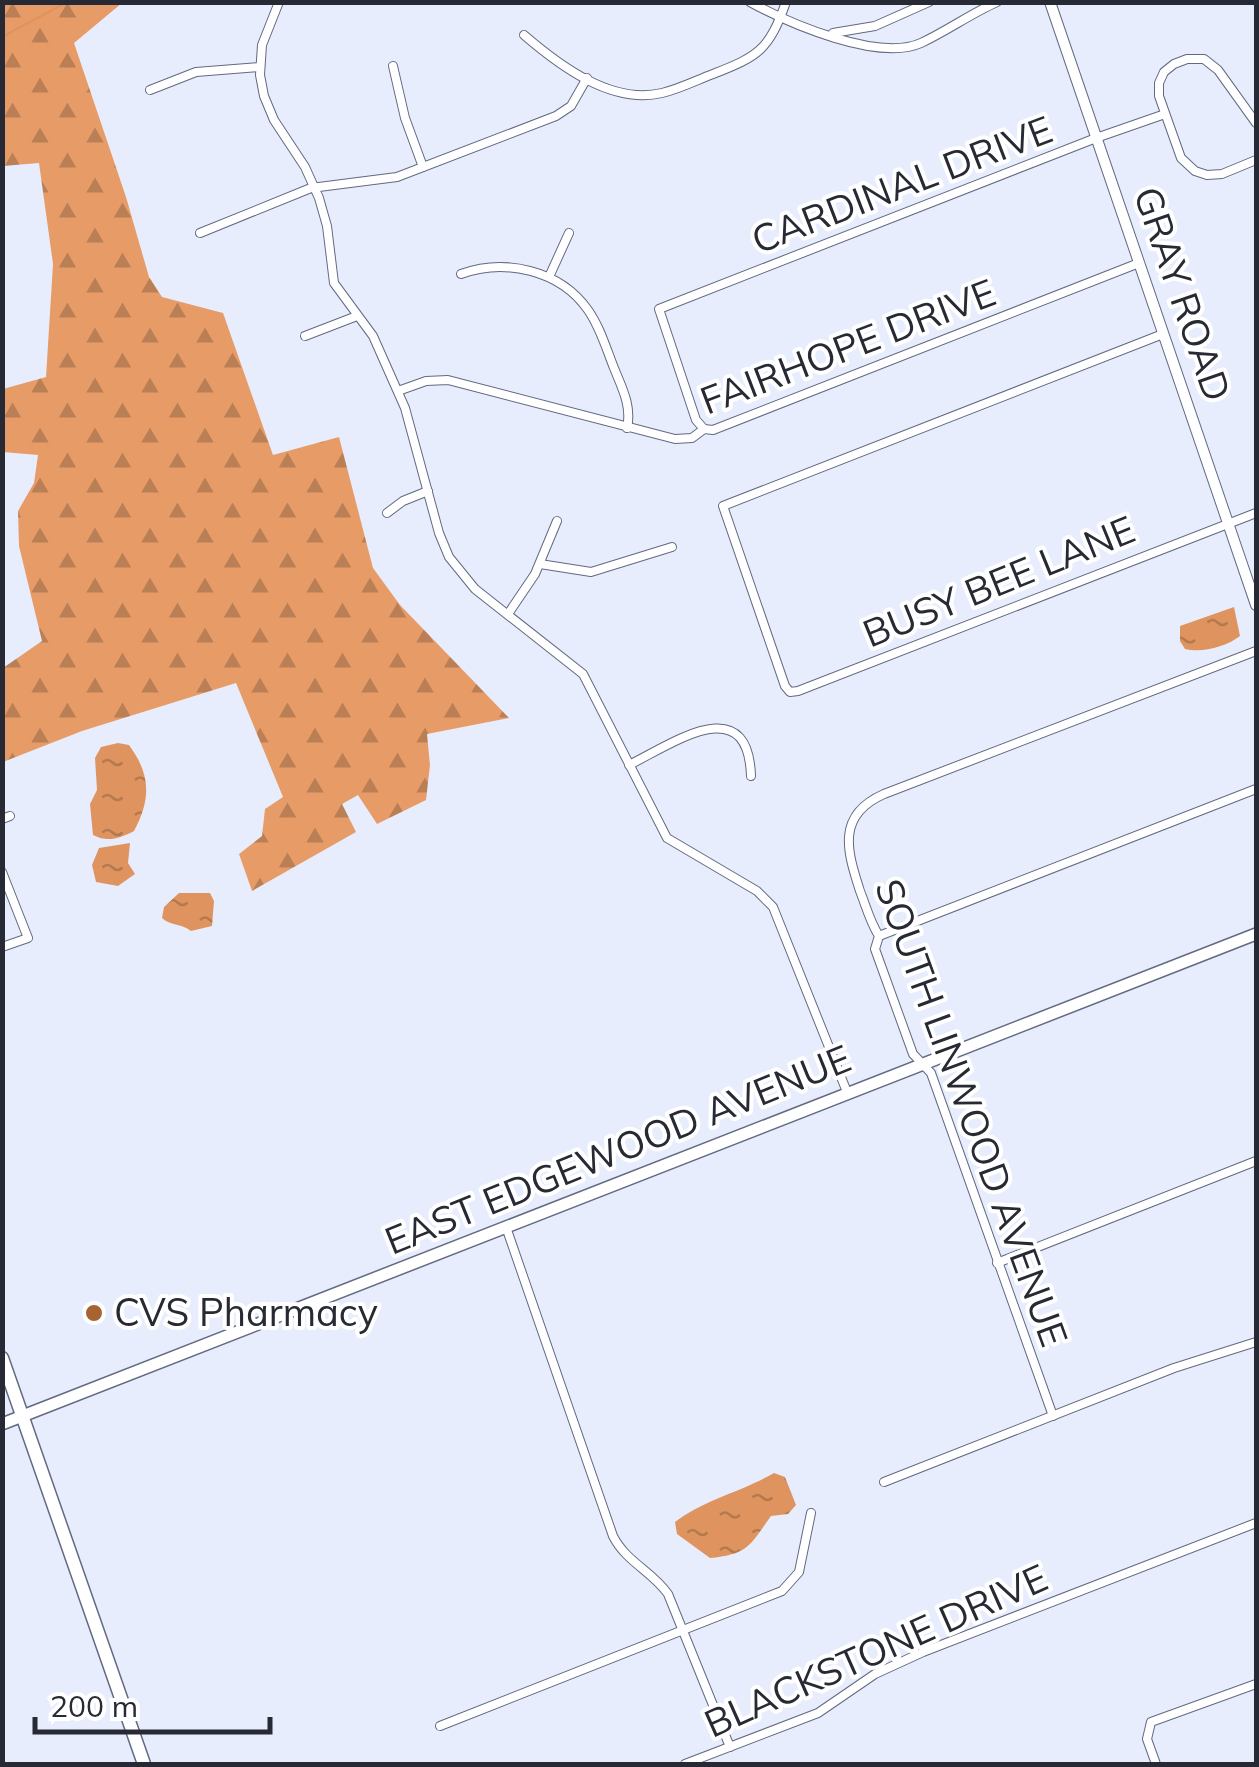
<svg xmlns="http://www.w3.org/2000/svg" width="1259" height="1767" font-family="Mulish,sans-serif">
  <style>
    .forest { fill: url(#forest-firs) }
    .water { fill: url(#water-ripples) }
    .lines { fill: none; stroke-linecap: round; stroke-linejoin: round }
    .stream { stroke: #df9460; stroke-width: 2.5 }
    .minor-casing { stroke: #626981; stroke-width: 10 }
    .tertiary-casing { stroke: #626981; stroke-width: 12 }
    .secondary-casing { stroke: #626981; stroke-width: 14 }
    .primary-casing { stroke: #626981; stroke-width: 15 }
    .minor { stroke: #fff; stroke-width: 8 }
    .tertiary { stroke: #fff; stroke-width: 10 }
    .secondary { stroke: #fff; stroke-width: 11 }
    .primary { stroke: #fff; stroke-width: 12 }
    .poi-dot { fill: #a76433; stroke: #fff; stroke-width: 4 }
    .labels { text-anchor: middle; stroke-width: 8; stroke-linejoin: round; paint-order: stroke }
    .street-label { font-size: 38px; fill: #272a34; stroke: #fff }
    .poi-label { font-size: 38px; fill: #272a34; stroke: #fff; text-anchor: start }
  </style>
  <defs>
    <pattern id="forest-firs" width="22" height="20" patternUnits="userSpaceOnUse" patternTransform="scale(2.5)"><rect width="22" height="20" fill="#e79c68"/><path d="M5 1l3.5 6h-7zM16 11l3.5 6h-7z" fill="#bb7f56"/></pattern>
    <pattern id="water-ripples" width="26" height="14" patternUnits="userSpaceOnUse" patternTransform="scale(2.5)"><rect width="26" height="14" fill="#df9460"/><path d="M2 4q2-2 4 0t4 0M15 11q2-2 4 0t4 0" fill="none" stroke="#b57950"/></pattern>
  </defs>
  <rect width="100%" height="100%" fill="#e7edfd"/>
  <!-- forest -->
  <polygon class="forest" points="3,2 122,3 74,43 126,197 149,277 162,297 223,313 273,455 339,437 373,568 400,605 509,718 427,734 430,765 426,800 377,824 358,795 342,804 356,832 252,891 239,854 262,836 265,809 283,797 236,683 82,731 3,762 3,668 42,641 19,546 18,511 34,483 38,455 3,452 3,389 46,377 53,264 39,163 3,166"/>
  <!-- water -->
  <g class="water">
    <path d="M1234,607l6,29c-14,11 -38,17 -55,13l-5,-8v-15z"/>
    <path d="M118,743l11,2c22,30 22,54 5,86 -14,7 -26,12 -41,4l-3,-31 7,-14 -2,-32 6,-11z"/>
    <polygon points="130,843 128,863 135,874 118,886 96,882 92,865 99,848"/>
    <path d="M179,893h31l4,8 -2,25 -21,5c-10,-8 -21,-5 -29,-13l2,-11z"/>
    <path d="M774,1473l11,4 11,28 -8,9 -17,2c-21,29 -22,38 -61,42l-33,-24 -2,-12c26,-21 68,-31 99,-49z"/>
  </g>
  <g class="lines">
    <!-- stream -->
    <polyline class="stream" points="2,37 67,2"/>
    <!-- minor casing -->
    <g class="minor-casing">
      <g id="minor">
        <polyline points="279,2 262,45 260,75 264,96 274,120 305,167 319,198 327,226 334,283 373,336 405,408 439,533 449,557 475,589 583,674 667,838 757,891 773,907 847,1092"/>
        <path d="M750,2c40,22 129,60 171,41 26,-12 49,-29 76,-41"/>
        <polyline points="833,33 875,26 929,2"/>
        <path d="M524,35c36,31 88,70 138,58 17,-4 35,-13 51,-19 46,-18 56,-24 73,-72"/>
        <polyline points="393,66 405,118 423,167"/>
        <polyline points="150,90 196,72 260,67"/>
        <polyline points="1256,123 1218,70 1204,59 1187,59 1174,64 1164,72 1159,83 1159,96 1181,158 1195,171 1207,175 1222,174 1256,160"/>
        <polyline points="200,233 311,188 397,177 556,116 571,106 587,78"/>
        <path d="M461,274c44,-16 99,-4 127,36 12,17 18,38 26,58 8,20 18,38 13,60"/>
        <polyline points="549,277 569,233"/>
        <polyline points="1163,334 723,506 785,686 790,692 798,691 1256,513"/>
        <polyline points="305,336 357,316"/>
        <polyline points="398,391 426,381 448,380 675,439 692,438 704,429 713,430 1139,263"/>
        <polyline points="704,429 696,420 659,309 1096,138 1165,114"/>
        <polyline points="387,513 403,501 428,491"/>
        <polyline points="540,564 591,572 672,547"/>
        <polyline points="508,614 535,574 557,521"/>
        <path d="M629,765c43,-21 119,-76 122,11"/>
        <polyline points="2,819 10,816"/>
        <polyline points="2,872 28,938 2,947"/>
        <polyline points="879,936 1256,789"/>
        <path d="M506,1227l107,309c13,26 39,35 55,58l62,153"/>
        <polyline points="997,1263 1256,1161"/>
        <path d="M1053,1416l-122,-343 -18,-19 -38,-105 4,-13c-9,-14 -13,-30 -19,-45 -13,-40 -24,-76 24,-97l372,-143"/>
        <polyline points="884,1482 1174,1368 1256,1342"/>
        <polyline points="440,1726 782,1591 799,1572 811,1513"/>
        <polyline points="685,1764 818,1713 875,1674 923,1652 1256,1523"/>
        <polyline points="1156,1764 1147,1739 1151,1722 1256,1684"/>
      </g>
    </g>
    <!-- tertiary casing -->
    <g class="tertiary-casing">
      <polyline id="tertiary" points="1050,2 1256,605"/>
    </g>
    <!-- secondary casing -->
    <g class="secondary-casing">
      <polyline id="secondary" points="2,1424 1256,934"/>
    </g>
    <!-- primary casing -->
    <g class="primary-casing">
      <polyline id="primary" points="2,1358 144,1764"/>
    </g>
    <!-- minor -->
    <use href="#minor" class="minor"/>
    <!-- tertiary -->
    <use href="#tertiary" class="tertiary"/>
    <!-- secondary -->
    <use href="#secondary" class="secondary"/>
    <!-- primary -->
    <use href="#primary" class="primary"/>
  </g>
  <!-- markers -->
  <circle class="poi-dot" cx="94" cy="1313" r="10"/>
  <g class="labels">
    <!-- street labels -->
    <g class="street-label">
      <text transform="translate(902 185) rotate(-21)" y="13">CARDINAL DRIVE</text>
      <text transform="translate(1182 294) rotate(71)" y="13">GRAY ROAD</text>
      <text transform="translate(848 347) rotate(-21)" y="13">FAIRHOPE DRIVE</text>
      <text transform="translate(999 582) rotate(-22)" y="13">BUSY BEE LANE</text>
      <text transform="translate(971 1113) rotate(70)" y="13">SOUTH LINWOOD AVENUE</text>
      <text transform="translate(618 1150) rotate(-22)" y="13">EAST EDGEWOOD AVENUE</text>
      <text transform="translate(876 1651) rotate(-24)" y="13">BLACKSTONE DRIVE</text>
    </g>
    <!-- poi labels -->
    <g class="poi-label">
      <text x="114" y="1326">CVS Pharmacy</text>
    </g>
  </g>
  <!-- border -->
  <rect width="1259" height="1767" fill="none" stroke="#272a34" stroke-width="10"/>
  <!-- scale -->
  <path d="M35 1717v15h235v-15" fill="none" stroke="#272a34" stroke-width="5"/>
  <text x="50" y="1717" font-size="30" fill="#272a34" stroke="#ffffff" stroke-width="8" paint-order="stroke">200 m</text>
</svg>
